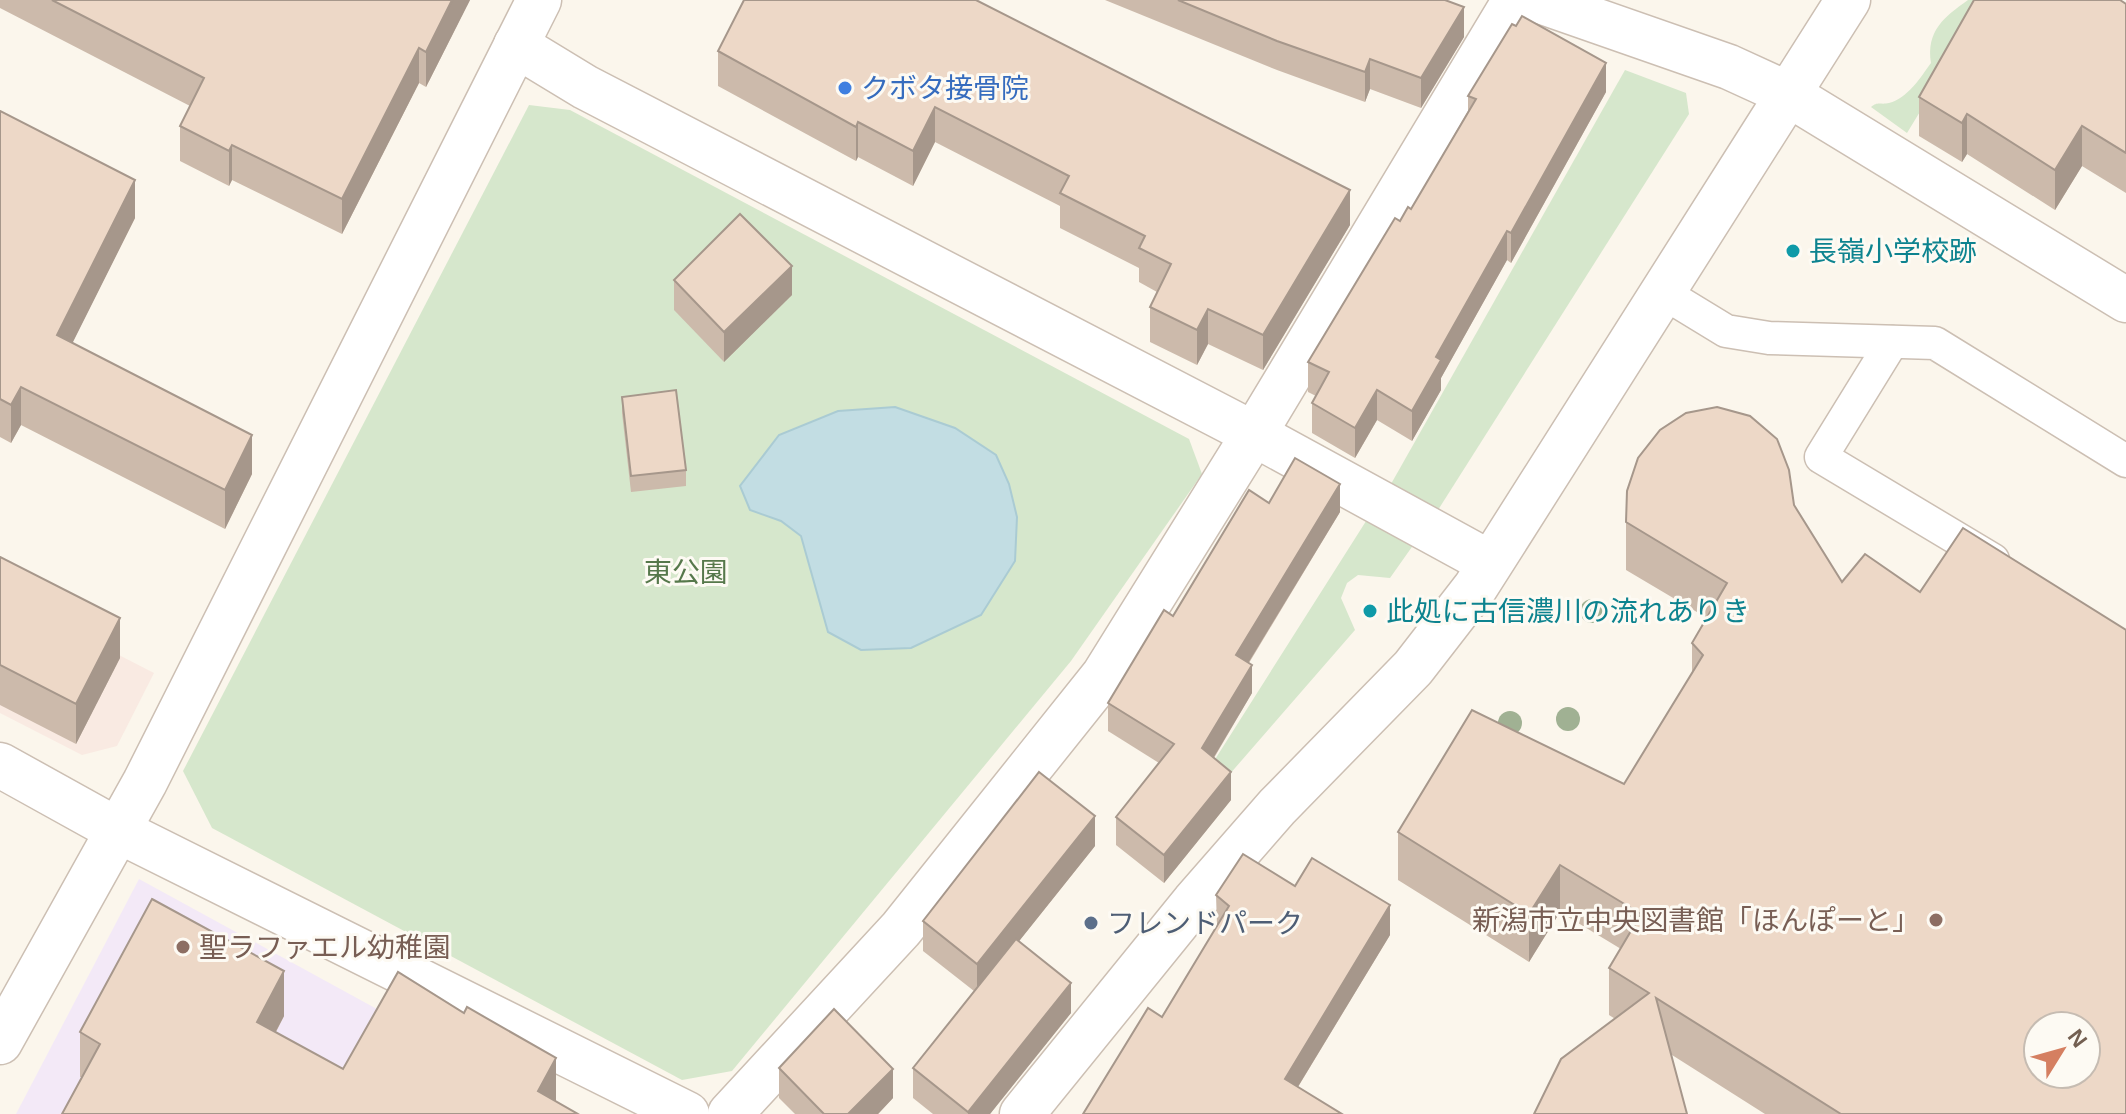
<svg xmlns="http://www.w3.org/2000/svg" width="2126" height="1114" font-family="Helvetica,'Noto Sans JP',sans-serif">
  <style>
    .commercial { fill: #f9eae2 }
    .education { fill: #f3e9f7 }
    .green { fill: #d6e7cc }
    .water { fill: #c2dde3; stroke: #aacbd3; stroke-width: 2 }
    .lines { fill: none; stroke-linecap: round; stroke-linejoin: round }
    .service-casing { stroke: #ccbfb3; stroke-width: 35 }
    .minor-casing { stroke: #ccbfb3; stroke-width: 47 }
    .service { stroke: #fff; stroke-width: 32 }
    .minor { stroke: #fff; stroke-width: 44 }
    .tree { fill: #a0b193 }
    .wall { fill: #ccbaab }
    .shaded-wall { fill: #a6978b }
    .building { fill: #edd8c7; stroke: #a6978b; stroke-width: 2; fill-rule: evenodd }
    .shop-dot { fill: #3f7fe0; stroke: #fdfaf3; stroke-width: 3 }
    .culture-dot { fill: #0f9aa8; stroke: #fdfaf3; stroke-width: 3 }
    .education-dot { fill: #8d6e63; stroke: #fdfaf3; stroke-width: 3 }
    .service-dot { fill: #5c6f8a; stroke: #fdfaf3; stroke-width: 3 }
    .labels { text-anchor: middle; stroke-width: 6; stroke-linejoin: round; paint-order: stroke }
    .shop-label { font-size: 28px; fill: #366cbe; stroke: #fdfaf3; text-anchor: start }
    .culture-label { font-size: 28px; fill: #0d838f; stroke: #fdfaf3; text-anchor: start }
    .park-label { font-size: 28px; fill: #56784b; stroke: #fdfaf3 }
    .education-label { font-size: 28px; fill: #785e54; stroke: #fdfaf3; text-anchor: end }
    .service-label { font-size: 28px; fill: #4e5e75; stroke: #fdfaf3; text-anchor: start }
  </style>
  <rect width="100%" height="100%" fill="#fbf6ec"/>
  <!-- commercial -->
  <polygon class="commercial" points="0,594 154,673 117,746 82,755 0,713"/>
  <!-- education -->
  <polygon class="education" points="139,879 386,1014 334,1114 16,1114"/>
  <!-- green -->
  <g class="green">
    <path d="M1968,0h20l-81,133 -36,-26c7,-6 9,-2 18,-4 19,-5 31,-25 42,-40 -5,-32 13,-46 37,-63z"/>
    <polygon points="1625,70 1686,93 1689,114 1438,510 1391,484"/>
    <polygon points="529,105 570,110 1189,439 1202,474 1071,661 732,1071 682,1080 212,828 183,771"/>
    <polygon points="1368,518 1414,544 1390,578 1358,575 1347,583 1341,598 1355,630 1222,783 1207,772"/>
  </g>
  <!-- water -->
  <polygon class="water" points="895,407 955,428 996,455 1009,484 1017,517 1015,561 981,615 911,648 861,650 828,632 801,536 781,521 750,510 740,486 779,435 838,411"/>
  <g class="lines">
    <!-- service casing -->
    <g class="service-casing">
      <g id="service">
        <polyline points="1662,292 1726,331 1769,338 1935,343 2126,461"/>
        <polyline points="1892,342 1821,457 1993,560"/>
      </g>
    </g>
    <!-- minor casing -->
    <g class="minor-casing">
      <g id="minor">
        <polyline points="1537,0 1729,67 1788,94 2126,300"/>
        <polyline points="516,45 585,87 1254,434 1490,563"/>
        <polyline points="0,765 119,831 687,1114"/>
        <polyline points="0,1042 145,782 539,0"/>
        <polyline points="730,1114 901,929 1104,675 1254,434 1515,0"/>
        <polyline points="1022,1114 1194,902 1277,807 1413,668 1475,588 1848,0"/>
      </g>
    </g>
    <!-- service -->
    <use href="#service" class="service"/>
    <!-- minor -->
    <use href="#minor" class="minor"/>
  </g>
  <!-- trees -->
  <g class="tree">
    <circle cx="1592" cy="611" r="12"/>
    <circle cx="1568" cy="719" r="12"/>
    <circle cx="1510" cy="723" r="12"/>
  </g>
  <!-- wall -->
  <g class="wall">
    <polygon points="0,0 470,0 426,87 419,83 342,234 232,180 229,186 180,161 180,126 190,106 0,8"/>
    <polygon points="744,0 1350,225 1263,370 1208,344 1197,365 1150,342 1150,307 1157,292 1139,282 1139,268 1060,228 1060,206 935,142 913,186 858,157 856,161 718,86 718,51"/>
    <polygon points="1105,0 1445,0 1464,37 1421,108 1370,89 1365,102 1277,70"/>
    <polygon points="2126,4 2126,193 2082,166 2055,210 1967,154 1962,162 1919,136 1919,97"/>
    <polygon points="1606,92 1511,263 1507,260 1441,378 1441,390 1412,441 1377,420 1355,458 1312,433 1312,403 1316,396 1308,392 1308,362 1400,221 1411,209 1468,111 1468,96"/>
    <polygon points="0,111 135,218 72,343 252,474 225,529 21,425 11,443 0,437"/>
    <polygon points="674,280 792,295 724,362 674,310"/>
    <polygon points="622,397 686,470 686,486 631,492 622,413"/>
    <polygon points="1269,503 1340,512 1249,663 1252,693 1214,758 1231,800 1164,883 1116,845 1116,817 1159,763 1108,731 1108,703 1173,616"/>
    <polygon points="1794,505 2126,1114 1765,1114 1609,1015 1609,968 1621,949 1560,912 1529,962 1398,880 1398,832 1624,784 1692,673 1692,643 1707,618 1626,570 1626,522"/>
    <polygon points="0,557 120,658 76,744 0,705"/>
    <polygon points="1095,846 1019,941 1071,1013 990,1114 933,1114 913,1098 913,1068 974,991 923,951 923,921"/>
    <polygon points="1295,886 1390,935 1298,1087 1162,1017 1217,926 1216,895"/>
    <polygon points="284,1016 276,1032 343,1069 556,1101 80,1077 80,1032"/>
    <polygon points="779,1068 893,1098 878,1114 795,1114 779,1098"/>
  </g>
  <!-- shaded-wall -->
  <g class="shaded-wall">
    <polygon points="452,0 470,0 426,87 426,52"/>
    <polygon points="1464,7 1464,37 1421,108 1421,78"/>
    <polygon points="419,48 419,83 342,234 342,199"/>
    <polygon points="1370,59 1370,89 1365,102 1365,72"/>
    <polygon points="1606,63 1606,92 1511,263 1511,233"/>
    <polygon points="935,107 935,142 913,186 913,151"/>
    <polygon points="1967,114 1967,154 1962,162 1962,123"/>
    <polygon points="858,122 858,157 856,161 856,127"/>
    <polygon points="2082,126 2082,166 2055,210 2055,170"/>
    <polygon points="232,145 232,180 229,186 229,151"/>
    <polygon points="135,180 135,218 57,374 57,335"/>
    <polygon points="1350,190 1350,225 1263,370 1263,335"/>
    <polygon points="1507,231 1507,260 1441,378 1441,390 1412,441 1412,411 1436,357"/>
    <polygon points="792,266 792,295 724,362 724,332"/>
    <polygon points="1208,309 1208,344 1197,365 1197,330"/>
    <polygon points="21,387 21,425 11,443 11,405"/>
    <polygon points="1377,390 1377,420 1355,458 1355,428"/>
    <polygon points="252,435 252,474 225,529 225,490"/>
    <polygon points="1340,484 1340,512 1236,683 1236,655"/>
    <polygon points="120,618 120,658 76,744 76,704"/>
    <polygon points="1252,665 1252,693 1202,777 1202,748"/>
    <polygon points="1231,772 1231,800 1164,883 1164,855"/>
    <polygon points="1095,816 1095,846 977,994 977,964"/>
    <polygon points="1560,865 1560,912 1529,962 1529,914"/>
    <polygon points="1390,905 1390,935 1285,1108 1285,1079"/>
    <polygon points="284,971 284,1016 257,1067 257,1022"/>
    <polygon points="1071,983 1071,1013 990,1114 968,1114 968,1112"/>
    <polygon points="556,1058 556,1103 538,1091"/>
    <polygon points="893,1069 893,1098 878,1114 848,1114"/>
  </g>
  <!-- building -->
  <g class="building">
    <polygon points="52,0 452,0 426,52 419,48 342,199 232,145 229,151 180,126 204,78"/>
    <polygon points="744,0 976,0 1350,190 1263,335 1208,309 1197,330 1150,307 1171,264 1139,248 1145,236 1060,193 1069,176 935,107 913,151 858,122 856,127 718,51"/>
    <polygon points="1178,0 1445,0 1464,7 1421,78 1370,59 1365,72 1277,41"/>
    <polygon points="1974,0 2120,0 2126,4 2126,153 2082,126 2055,170 1967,114 1962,123 1919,97"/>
    <polygon points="1522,16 1606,63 1511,233 1507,231 1436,357 1441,360 1412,411 1377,390 1355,428 1312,403 1329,372 1308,362 1395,218 1400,221 1408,207 1411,209 1476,99 1468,96 1512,24 1516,26"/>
    <polygon points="0,111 135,180 57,335 252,435 225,490 21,387 11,405 0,399"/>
    <polygon points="740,214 792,266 724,332 674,280"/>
    <polygon points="676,390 686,470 631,476 622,397"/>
    <path d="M1717,407l33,9 27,23 12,31 5,35 48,77 23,-28 55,38 43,-64 163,102v484h-285l-185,-116 31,116h-153l27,-55 88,-66 -40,-25 32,-54 -81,-49 -31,49 -131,-82 74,-122 152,74 79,-129 -11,-12 35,-60 -101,-61 1,-31 11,-33 22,-28 26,-17zM2038,1026h48v48h-48z"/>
    <polygon points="1295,458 1340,484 1236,655 1252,665 1202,748 1231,772 1164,855 1116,817 1174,744 1108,703 1164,610 1173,616 1249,490 1269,503"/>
    <polygon points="0,557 120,618 76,704 0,665"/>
    <polygon points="1039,772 1095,816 977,964 923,921"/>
    <polygon points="1243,854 1295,886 1312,858 1390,905 1285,1079 1342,1114 1083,1114 1148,1008 1162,1017 1229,906 1216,895"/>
    <polygon points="152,899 284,971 257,1022 343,1069 398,972 464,1013 467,1007 556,1058 538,1091 578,1114 62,1114 100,1044 80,1032"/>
    <polygon points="1016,939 1071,983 968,1112 913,1068"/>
    <polygon points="834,1009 893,1069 848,1114 824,1114 779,1068"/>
  </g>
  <!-- markers -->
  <circle class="shop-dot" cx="845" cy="88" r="8"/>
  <g class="culture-dot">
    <circle cx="1793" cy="251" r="8"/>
    <circle cx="1370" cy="611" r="8"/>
  </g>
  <g class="education-dot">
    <circle cx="1936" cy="920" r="8"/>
    <circle cx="183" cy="947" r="8"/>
  </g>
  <circle class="service-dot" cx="1091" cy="923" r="8"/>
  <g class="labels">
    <!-- shop labels -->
    <g class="shop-label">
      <text x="861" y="98">クボタ接骨院</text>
    </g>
    <!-- culture labels -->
    <g class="culture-label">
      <text x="1809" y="261">長嶺小学校跡</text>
      <text x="1386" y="621">此処に古信濃川の流れありき</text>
    </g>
    <!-- park labels -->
    <g class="park-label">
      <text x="686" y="582">東公園</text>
    </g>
    <!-- education labels -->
    <g class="education-label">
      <text x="1920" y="930">新潟市立中央図書館「ほんぽーと」</text>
      <text x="199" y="957" text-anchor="start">聖ラファエル幼稚園</text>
    </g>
    <!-- service labels -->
    <g class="service-label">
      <text x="1107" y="933">フレンドパーク</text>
    </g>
  </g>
  <!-- north arrow -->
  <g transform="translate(2062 1050) rotate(53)"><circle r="38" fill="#fdfaf3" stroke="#c6bcb2" stroke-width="2"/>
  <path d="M0-6L14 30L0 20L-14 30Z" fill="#d57f61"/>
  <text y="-12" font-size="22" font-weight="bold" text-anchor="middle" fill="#735f51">N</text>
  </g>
</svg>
